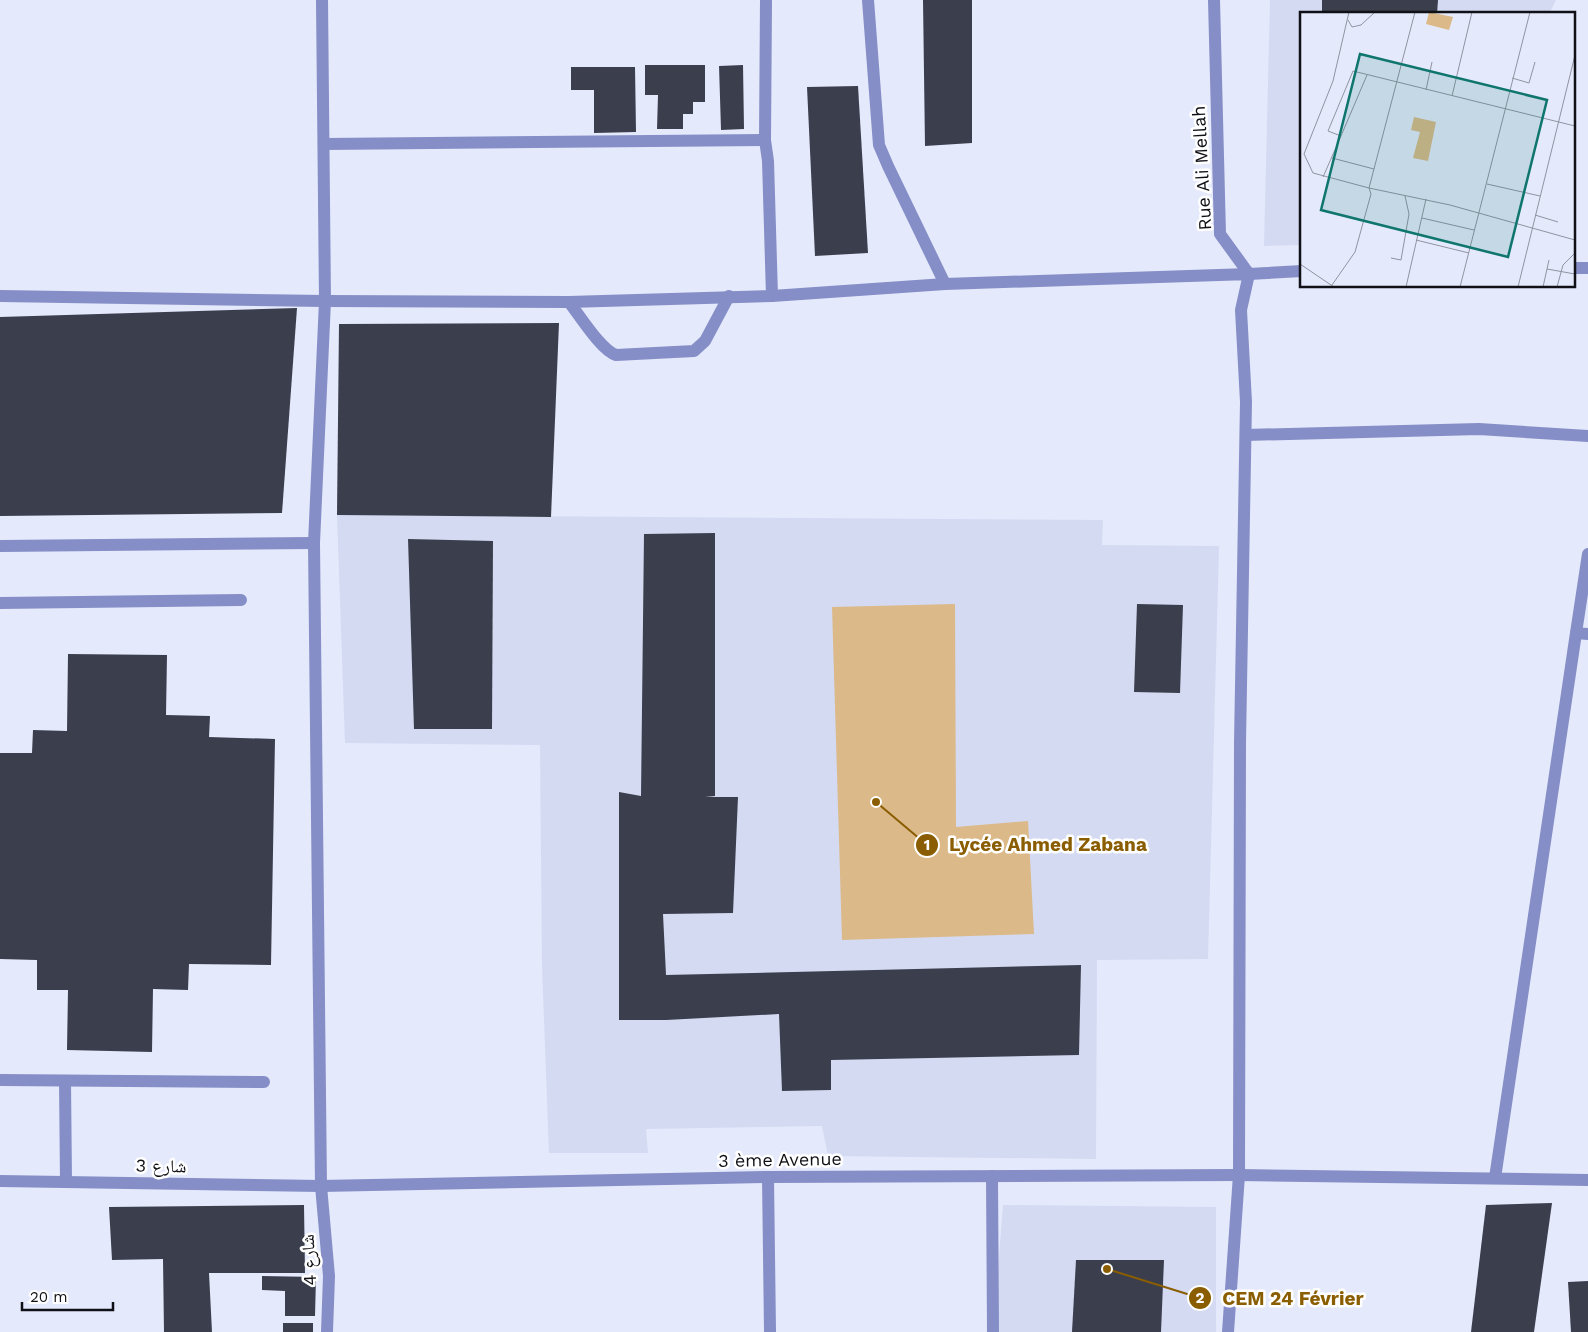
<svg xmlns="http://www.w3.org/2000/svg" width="1588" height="1332" font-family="'Work Sans','Noto Naskh Arabic',sans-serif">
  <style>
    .built { fill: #d4daf2 }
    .green { fill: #dbb988 }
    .building { fill: #3b3e4d }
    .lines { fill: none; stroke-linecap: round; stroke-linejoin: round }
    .minor { stroke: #858ec6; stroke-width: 12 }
    .labels { text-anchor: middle; stroke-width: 5; stroke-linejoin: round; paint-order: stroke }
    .street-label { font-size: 18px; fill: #101117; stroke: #fff }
    .inset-road { fill: none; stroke: #9093a0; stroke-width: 1 }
    .view { fill: #0f766e; fill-opacity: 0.15; stroke: #0f766e; stroke-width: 2.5 }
    .inset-edge { fill: none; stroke: #101117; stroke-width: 2.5 }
    .leader { fill: none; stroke: #8a5d00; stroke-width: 2 }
    .callout-dot { fill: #8a5d00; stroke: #fff; stroke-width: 2 }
    .mark-label { font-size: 15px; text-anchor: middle; font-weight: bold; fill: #fff }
    .callout-label { font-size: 19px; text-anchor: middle; font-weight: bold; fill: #8a5d00; stroke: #fff; stroke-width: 5; stroke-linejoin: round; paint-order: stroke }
  </style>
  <rect width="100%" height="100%" fill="#e5e9fc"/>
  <!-- built -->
  <g class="built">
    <polygon points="1270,0 1556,0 1549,14 1302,14 1302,245 1264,246"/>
    <polygon points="337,515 1103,520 1102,545 1219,546 1208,959 1097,960 1096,1159 828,1156 822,1126 646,1129 648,1153 549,1153 542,965 540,745 345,743"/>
    <polygon points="1003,1205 1216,1207 1216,1332 993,1332"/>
  </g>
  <!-- green -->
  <polygon class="green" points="955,604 956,827 1028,821 1034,934 842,940 832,607"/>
  <!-- building -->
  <g class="building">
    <polygon points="923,0 972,0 972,143 925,146"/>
    <polygon points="1322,0 1438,0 1437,14 1322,14"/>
    <polygon points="645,65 705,65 705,102 693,102 693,114 683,114 683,129 657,129 658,95 645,95"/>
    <polygon points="743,65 744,129 721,130 719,66"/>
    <polygon points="571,67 635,67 636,132 594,133 594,90 571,90"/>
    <polygon points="858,86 868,253 815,256 807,87"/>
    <polygon points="297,308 282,513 0,516 0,317"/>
    <polygon points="559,323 551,517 337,515 339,324"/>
    <polygon points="715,533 715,796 705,797 738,797 733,913 663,914 666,975 1081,965 1079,1055 831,1060 831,1090 782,1091 779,1014 666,1020 619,1020 619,792 641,796 644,534"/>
    <polygon points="408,539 493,541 492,729 414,729"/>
    <polygon points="1137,604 1183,605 1180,693 1134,692"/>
    <polygon points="68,654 167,655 166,715 210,716 209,737 275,739 271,965 189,964 188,990 153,989 152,1052 67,1050 68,990 37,990 37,960 0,959 0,753 32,753 33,730 67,731"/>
    <polygon points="1552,1203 1534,1332 1471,1332 1486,1205"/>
    <polygon points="304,1205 305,1273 209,1273 212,1332 164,1332 163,1259 112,1260 109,1207"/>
    <polygon points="1076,1260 1164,1260 1161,1332 1072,1332"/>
    <polygon points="262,1276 316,1277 315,1316 285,1316 285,1291 262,1290"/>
    <polygon points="1588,1281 1588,1332 1571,1332 1568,1282"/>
    <rect x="283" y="1323" width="30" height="9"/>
  </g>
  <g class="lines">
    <!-- minor -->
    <g class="minor">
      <polyline points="322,0 325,301 314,543 321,1186 329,1276 327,1332"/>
      <polyline points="766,0 765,140 768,161 772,296"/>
      <polyline points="868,0 879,145 888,166 945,284"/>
      <polyline points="1214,0 1220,234 1249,274 1302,271"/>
      <polyline points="324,144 765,140"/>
      <polyline points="1574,268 1588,268"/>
      <polyline points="0,296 325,301 569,302 772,296 945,284 1249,274 1241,310 1246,402 1240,743 1239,1175 1228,1332"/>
      <path d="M569,302c11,14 32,48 47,53l78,-4 11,-10 24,-45"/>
      <polyline points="1246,435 1479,429 1588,436"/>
      <polyline points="0,546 314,543"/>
      <polyline points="1588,554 1576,633 1588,634"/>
      <polyline points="0,603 241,600"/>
      <polyline points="0,1080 264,1082"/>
      <polyline points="65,1081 66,1182"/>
      <polyline points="992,1176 993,1332"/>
      <polyline points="768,1177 770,1332"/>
      <polyline points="1495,1178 1576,633"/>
      <polyline points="0,1181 321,1186 768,1177 1239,1175 1588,1180"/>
    </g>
  </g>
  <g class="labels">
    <!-- street labels -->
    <g class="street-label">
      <text transform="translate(1202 168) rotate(-93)" y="6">Rue Ali Mellah</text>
      <text transform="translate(780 1160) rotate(-1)" y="6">3 ème Avenue</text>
      <text transform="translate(161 1166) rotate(1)" y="6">شارع 3</text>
      <text transform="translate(309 1260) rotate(-93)" y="6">شارع 4</text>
    </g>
  </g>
  <!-- overview -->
  <g transform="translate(1300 12)">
    <rect width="275" height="275" fill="#e5e9fc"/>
    <path d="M129,0l24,5 -4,13 -23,-6zM114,105l22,5 -8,39 -15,-3 7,-26 -9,-2z" fill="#dbb988"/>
    <path class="inset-road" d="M115,0l-46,176 81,17 125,35M48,8l4,7 9,-2 14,-13M212,66l17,5 6,-21M126,78l6,-28M152,84l20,-84M41,124l26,-61M32,146l42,11M23,165l18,-41 -13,-5 25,-60 222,55M187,172l53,12M235,203l23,7M122,206l52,12M116,228l53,13M91,246l10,2 8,-46 -4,-18M0,252l34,23M247,257l28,5M32,273l23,-33 16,-58 -2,-6 -56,-15 -9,-19 29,-73 16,-69M106,275l20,-88M160,275l70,-275M218,275l57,-232M243,275l6,-27M257,275l6,-22 12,-12"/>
    <path class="view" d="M60,42l187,46 -39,157 -187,-47z"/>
    <rect width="275" height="275" class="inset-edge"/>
  </g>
  <!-- callouts -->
  <path class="leader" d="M876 802L927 845M1107 1269L1200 1298"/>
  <g class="callout-dot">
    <circle cx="876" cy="802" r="5"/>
    <circle cx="1107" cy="1269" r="5"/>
    <circle cx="927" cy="845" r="12"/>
    <circle cx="1200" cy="1298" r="12"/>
  </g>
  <g class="mark-label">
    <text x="927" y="850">1</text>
    <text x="1200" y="1303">2</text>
  </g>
  <g class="callout-label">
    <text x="1048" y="851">Lycée Ahmed Zabana</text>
    <text x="1293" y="1305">CEM 24 Février</text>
  </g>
  <!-- scale -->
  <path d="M22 1302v8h91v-8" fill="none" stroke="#101117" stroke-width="2.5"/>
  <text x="30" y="1302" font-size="15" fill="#101117" stroke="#ffffff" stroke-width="4" paint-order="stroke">20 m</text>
</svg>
